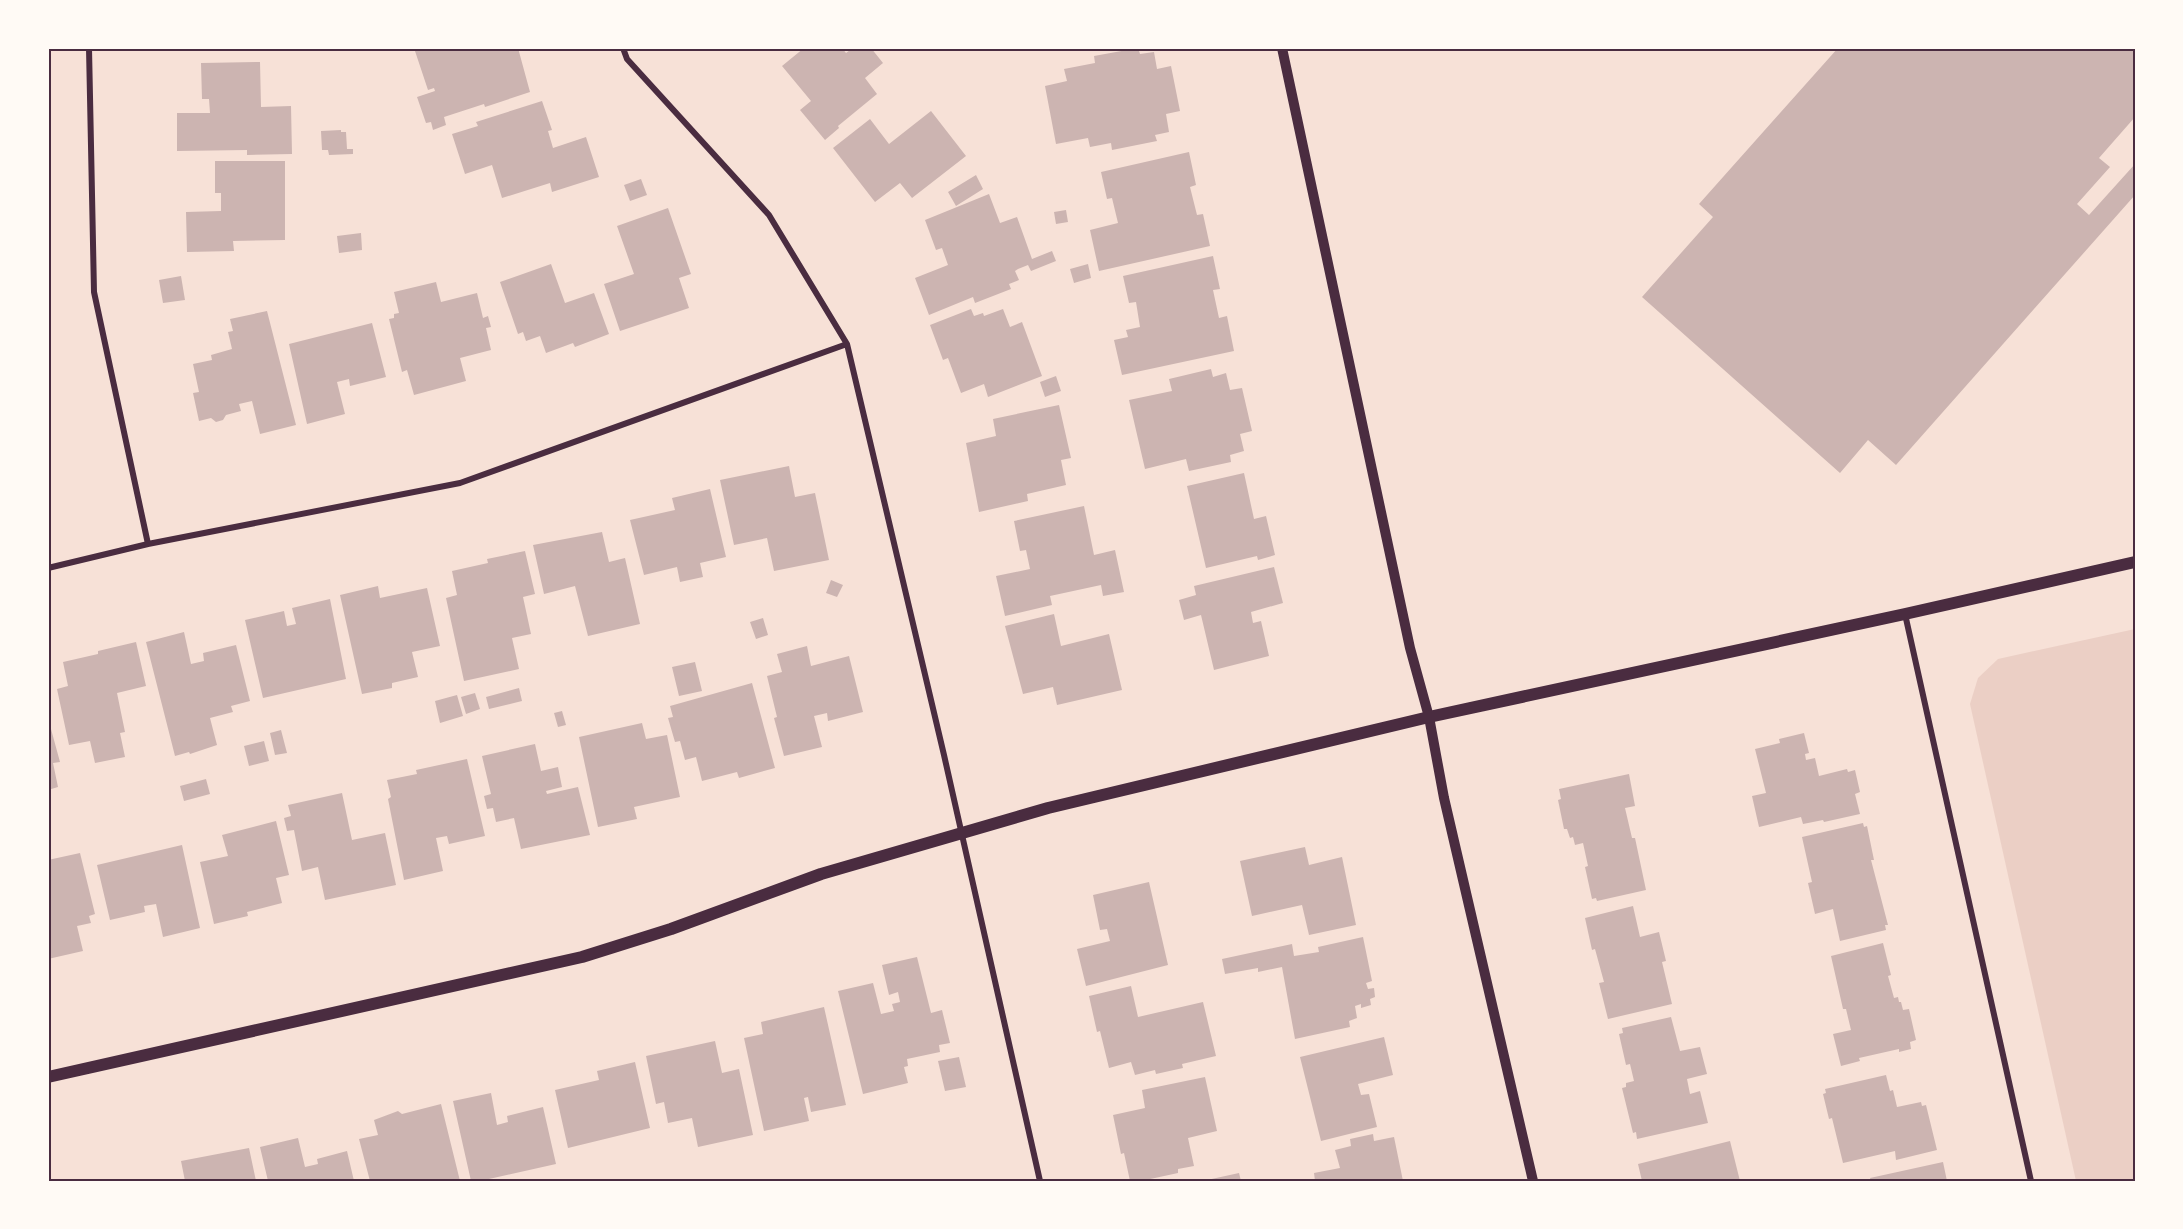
<svg xmlns="http://www.w3.org/2000/svg" width="2183" height="1229" font-family="Commissioner,sans-serif">
<rect width="100%" height="100%" fill="#f7e1d7"/>
<path fill="#ebcfc5" d="M2135 629V1181H2076L1970 704 1978 678 1998 659Z"/>
<path fill="#ccb4b1" d="M414 48H518L530 92 485 107 484 104 444 117 446 125 433 130 431 122 426 123 417 97 435 91 434 88 428 90Z
M804 48H842L846 53 853 48H871L883 63 865 78 877 94 838 126 839 128 825 140 800 110 811 101 782 66Z
M1138 48 1140 54 1154 52 1157 69 1171 66 1180 111 1166 114 1169 132 1155 135 1157 141 1112 150 1111 143 1090 147 1088 138 1056 144 1045 86 1067 81 1064 69 1095 63 1094 56Z
M1838 48H2135V117L2099 158 2110 167 2077 204 2089 215 2135 164V195L1896 465 1868 440 1840 473 1642 297 1713 217 1699 204Z
M260 62 261 107 291 106 292 154 247 155V150L177 151V113H210L209 99H202L201 63Z
M542 101 552 130 548 131 553 148 586 137 599 177 552 192 550 183 502 198 492 165 465 174 452 134 478 126 476 122Z
M931 111 966 156 912 198 900 183 875 202 833 148 870 119 889 144Z
M341 130V132H346L347 149H353V154L329 155 328 150H322L321 131Z
M1189 152 1196 185 1190 187 1197 215 1203 214 1210 246 1099 271 1090 230 1118 223 1112 198 1107 199 1101 172Z
M215 161H285V240L233 241 234 251 187 252 186 212 221 211V193H215Z
M976 175 983 189 956 206 948 192Z
M641 179 647 195 630 201 624 185Z
M989 194 1000 223 1017 217 1032 259 1052 251 1056 261 1031 271 1028 265 1018 269 1015 271 1019 280 1009 284 1011 289 975 303 973 297 929 315 915 278 948 265 942 248 936 250 925 220Z
M668 208 691 274 679 278 689 308 620 331 604 284 634 274 617 226Z
M1066 210 1068 222 1056 224 1054 212Z
M361 233 362 250 339 253 337 236Z
M1213 256 1220 289 1213 290 1219 318 1227 316 1234 351 1122 375 1114 340 1128 337 1126 330 1140 327 1136 302 1129 303 1123 276Z
M551 264 565 303 594 293 609 334 575 347 573 343 546 353 540 336 526 341 523 332 518 334 500 282Z
M1088 264 1091 278 1074 283 1070 269Z
M181 276 185 300 163 303 159 280Z
M436 282 441 302 477 293 483 318 488 316 491 327 486 328 491 350 460 358 466 381 414 395 407 370 402 372 389 319 394 318V314L399 313 394 292Z
M971 309 974 316 983 313 984 316 1003 309 1010 327 1022 322 1042 376 988 397 984 384 961 393 948 358 943 360 930 325Z
M267 311 296 425 260 434 252 401 239 404 241 411 226 415 223 420 216 422 211 418 199 421 193 393 199 392 193 364 212 360 211 355 232 349 228 332 233 331 230 319Z
M372 323 386 377 350 386 349 379 337 382 345 414 307 424 289 344Z
M1211 369 1213 377 1226 373 1230 390 1242 388 1252 431 1240 434 1244 451 1230 455 1231 462 1189 471 1186 459 1145 469 1129 400 1172 391 1169 379Z
M1056 376 1061 391 1045 397 1040 382Z
M1059 405 1071 458 1061 460 1066 485 1027 494 1028 501 979 512 966 443 996 436 993 419Z
M789 466 795 497 815 493 829 560 774 571 767 538 734 545 720 480Z
M1244 473 1254 519 1266 516 1275 555 1258 560 1257 556 1206 568 1187 486Z
M710 489 726 557 700 563 703 577 680 582 677 567 644 575 630 520 675 510 672 498Z
M1084 506 1094 555 1115 550 1124 592 1103 596 1101 585 1050 596 1052 605 1005 616 996 576 1030 569 1026 550 1020 551 1014 521Z
M602 532 609 562 625 558 640 624 588 636 575 586 544 594 533 545Z
M525 551 535 594 523 597 531 634 512 638 519 669 464 681 446 598 457 595 452 571 488 563 487 559Z
M1274 567 1283 603 1251 612 1253 623 1261 621 1269 656 1214 670 1201 615 1184 620 1179 600 1196 595 1194 586Z
M831 580 843 585 837 597 826 593Z
M378 586 380 598 427 588 440 646 412 652 418 677 392 683V688L362 694 340 595Z
M330 599 346 679 263 698 245 620 284 611 287 626 296 624 292 608Z
M1054 614 1061 646 1109 634 1122 690 1057 705 1053 687 1023 694 1005 626Z
M763 618 768 635 756 639 750 622Z
M184 632 191 664 204 661 203 653 236 645 250 701 231 706 233 712 210 718 217 745 190 754 189 752 175 756 146 642Z
M136 642 146 686 117 693 125 732 120 733 125 757 95 763 90 741 69 745 57 689 68 686 63 662 98 654V651Z
M807 646 811 666 849 656 863 712 828 721 827 713 814 716 822 747 784 756 774 718 777 717 767 676 782 672 777 654Z
M695 662 702 691 679 696 672 667Z
M752 683 775 768 739 778 737 772 702 781 696 757 685 760 680 741 675 742 668 718 673 717 670 706Z
M519 688 522 701 489 709 486 697Z
M475 693 480 709 466 714 461 697Z
M457 695 463 716 440 723 435 701Z
M562 711 566 725 558 727 554 713Z
M48 718 60 762 53 763 58 787 48 790Z
M642 723 646 739 667 735 680 797 634 807 637 819 598 827 579 737Z
M281 730 287 753 275 755 270 733Z
M1804 733 1809 753 1805 754 1806 760 1815 758 1819 776 1847 769 1848 772 1855 770 1860 792 1855 794 1860 814 1824 822 1823 820 1803 824 1801 817 1759 827 1752 796 1766 793 1755 749 1780 743 1779 739Z
M264 741 269 761 249 766 244 746Z
M535 744 541 771 558 767 562 787 546 791 547 794 578 787 590 835 521 849 514 818 496 822 493 808 487 809 484 796 491 794 482 756Z
M467 759 485 836 449 844 447 836 436 838 443 871 404 880 388 799 391 797 387 780 417 774 416 770Z
M1629 774 1635 806 1625 808 1632 838H1635L1646 890 1597 901 1596 898 1592 899 1585 867 1588 866 1583 843 1575 845 1573 837 1570 838 1567 829H1564L1558 800 1561 799 1559 789Z
M206 779 210 794 184 801 180 786Z
M342 793 352 840 385 833 396 885 325 900 318 867 302 871 294 830 287 831 284 818 291 816 288 805Z
M276 821 289 875 276 878 282 903 247 912 248 916 214 924 200 862 228 856 222 835Z
M1863 823 1864 827 1867 826 1874 860H1871L1888 925H1885L1886 930 1840 941 1833 909 1815 914 1808 883 1812 882 1802 837Z
M182 845 200 928 163 937 156 904 144 906 145 912 110 920 97 865Z
M1305 847 1309 865 1342 857 1356 925 1309 935 1302 905 1252 916 1240 861Z
M80 853 95 914 89 916 91 923 77 926 83 951 48 959V860Z
M1149 882 1168 965 1086 986 1077 949 1110 941 1107 929 1100 930 1093 895Z
M1633 906 1640 937 1659 932 1666 961 1662 962 1672 1004 1608 1019 1599 983 1604 982 1595 949 1592 950 1585 918Z
M1363 937 1372 981 1366 983 1368 989 1374 988 1375 997 1370 999 1371 1005 1361 1008V1004L1355 1006 1357 1018 1349 1021 1350 1027 1295 1039 1282 967 1258 972V968L1225 974 1222 959 1292 944 1294 956 1319 952 1318 947Z
M1883 943 1891 975 1888 976 1894 998 1898 997 1899 1002H1901L1903 1010 1909 1009 1916 1040 1910 1042 1911 1049 1899 1052V1049L1859 1058 1860 1061 1841 1066 1833 1034 1851 1030 1846 1009H1843L1831 956Z
M917 957 931 1013 942 1010 950 1043 939 1045 940 1052 907 1059 908 1066 904 1067 908 1083 863 1094 838 991 873 983 881 1014 894 1011 892 1004 900 1002 898 992 889 995 882 965Z
M1131 986 1138 1017 1203 1002 1216 1056 1182 1064 1183 1068 1156 1074 1155 1070 1135 1075 1131 1062 1109 1068 1100 1031 1097 1032 1089 996Z
M824 1007 846 1105 811 1112 808 1097 804 1098 809 1121 764 1131 744 1038 763 1034 761 1022Z
M1671 1017 1680 1051 1700 1047 1707 1074 1687 1079 1690 1094 1700 1091 1708 1123 1637 1139 1636 1132 1633 1133 1622 1088 1626 1087V1083L1634 1081 1630 1064 1626 1065 1619 1034 1623 1033 1622 1028Z
M1384 1037 1393 1075 1358 1084 1361 1095 1369 1094 1377 1127 1321 1141 1300 1057Z
M715 1041 722 1073 739 1069 753 1135 698 1147 692 1118 668 1123 664 1102 656 1104 646 1056Z
M959 1057 966 1087 945 1091 938 1061Z
M635 1062 650 1128 568 1148 555 1090 599 1080 597 1071Z
M1886 1075 1890 1091 1893 1090 1897 1107 1921 1102 1922 1106 1926 1105 1937 1150 1896 1160 1895 1151 1843 1163 1832 1118 1829 1119 1823 1094 1826 1093 1825 1089Z
M1205 1077 1217 1131 1188 1138 1194 1166 1178 1169V1173L1141 1181H1130L1124 1153 1121 1154 1113 1115 1145 1108 1142 1090Z
M491 1093 497 1125 508 1122 507 1116 543 1107 556 1164 480 1181H471L453 1101Z
M441 1104 460 1181H370L359 1139 378 1135 374 1120 398 1111 402 1114Z
M1373 1134 1374 1141 1394 1137 1403 1181H1315L1314 1173 1340 1168 1335 1150 1351 1146 1350 1139Z
M298 1138 305 1167 318 1164 317 1159 347 1151 354 1181H268L260 1147Z
M1730 1141 1740 1181H1642L1638 1164Z
M249 1148 256 1181H185L181 1161Z
M1943 1162 1947 1181H1871L1870 1178Z
M1239 1173 1241 1181H1207V1180Z"/>
<g fill="none" stroke-linecap="round" stroke-linejoin="round">
<path stroke="#4a2c40" stroke-width="6" d="M89 48 94 292 148 544
M623 48 627 59 769 215 847 344 944 755 1040 1181
M48 568 148 544 460 483 847 344
M1905 614 2031 1181"/>
<path stroke="#4a2c40" stroke-width="10" d="M1282 48 1410 648 1429 717 1444 798 1533 1181"/>
<path stroke="#4a2c40" stroke-width="12" d="M48 1077 582 957 671 929 821 874 1048 808 1429 717 1905 614 2135 562"/>
</g>
<rect width="2183" height="1229" fill="none" stroke="#fffaf5" stroke-width="99"/>
<rect x="50" y="50" width="2084" height="1130" fill="none" stroke="#4a2c40" stroke-width="2"/>
</svg>
